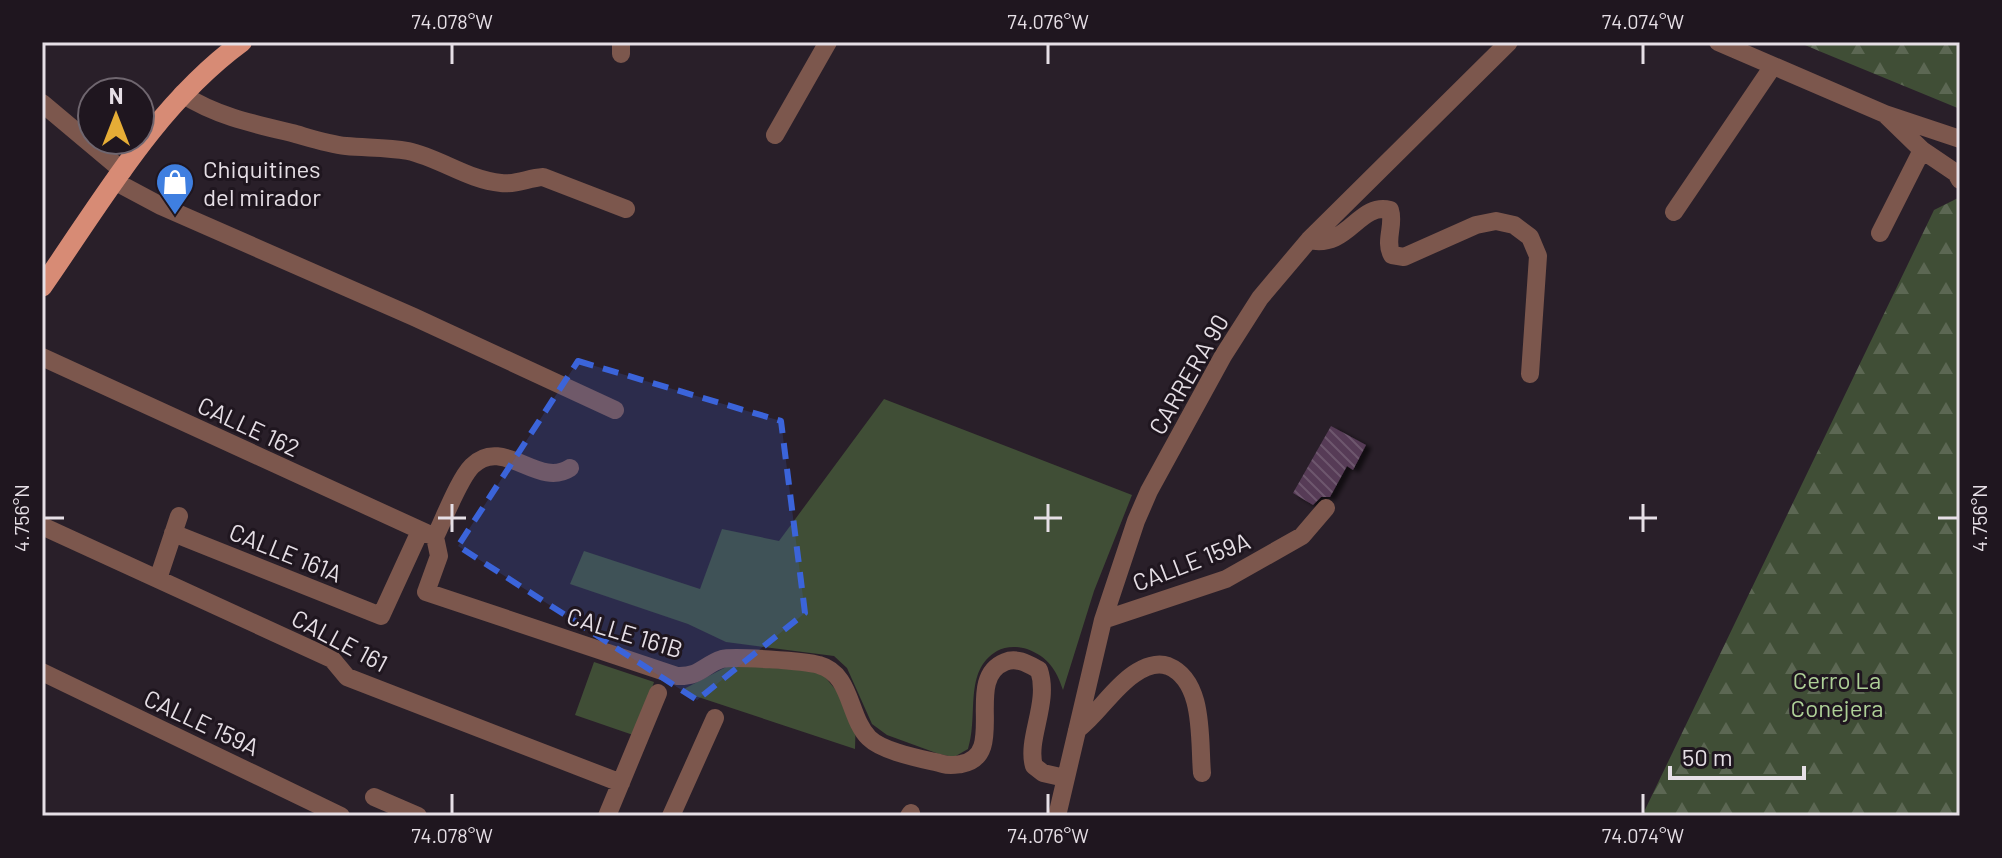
<svg xmlns="http://www.w3.org/2000/svg" width="2002" height="858" font-family="Barlow,sans-serif">
<defs>
<pattern id="forest-firs" width="22" height="20" patternUnits="userSpaceOnUse" patternTransform="scale(2)"><rect width="22" height="20" fill="#404e36"/><path d="M5 1l3.5 6h-7zM16 11l3.5 6h-7z" fill="#5c6753"/></pattern>
<pattern id="building-back-hatch" width="6" height="6" patternUnits="userSpaceOnUse" patternTransform="scale(2)"><rect width="6" height="6" fill="#563b56"/><path d="M-1 5l2 2M0 0l6 6M5-1l2 2" fill="none" stroke="#6e576e"/></pattern>
<filter id="shadow"><feDropShadow dx="5.5" dy="3" stdDeviation="2" flood-color="#0009"/></filter>
</defs>
<rect width="100%" height="100%" fill="#291f29"/>
<path fill="#404e36" d="M884 399 1132 495 1094 591 1063 690C1056 669 1048 657 1027 649 1018 646 1005 646 997 651 963 671 979 715 968 749L954 757 939 754 887 735 872 724 847 668 834 656 726 642 688 624 570 584 584 551 700 589 722 529 779 541Z
M594 662 654 682 636 736 575 715Z
M730 665 820 671 856 714 855 749 680 691Z"/>
<path fill="url(#forest-firs)" d="M1798 42H1960V109L1819 51Z
M1960 197V816H1642L1934 210Z"/>
<path fill="url(#building-back-hatch)" filter="url(#shadow)" d="M1331 426 1366 445 1353 470 1347 466 1330 497H1321L1313 505 1293 493Z"/>
<g fill="none" stroke-linecap="round" stroke-linejoin="round">
<path stroke="#7c574d" stroke-width="18" d="M1718 42 1885 114 1960 139
M621 54V42
M182 94C216 116 254 124 292 133 310 138 328 144 346 146 367 148 387 147 408 151 440 158 468 180 501 183 516 185 528 178 543 177L626 209
M42 103 123 171
M1887 116 1922 150 1956 173 1960 180
M775 135 828 42
M116 182 161 206 414 317 615 410
M1674 212 1773 66
M1880 233 1922 150
M1309 240C1349 249 1358 202 1390 210 1395 225 1384 241 1392 255L1404 257 1476 225 1496 221 1514 225 1530 237 1538 256 1530 374
M42 357 435 537
M42 526 332 659 347 677 621 783
M173 533 381 616 420 531
M435 537 439 556 426 592 677 676C701 677 703 665 722 659 733 656 806 661 819 665 852 674 848 717 869 738 883 752 923 759 943 764 950 766 954 765 961 764 1009 756 962 679 1005 662 1017 657 1028 664 1039 670 1050 703 1026 739 1034 766L1043 773 1065 778
M435 537C444 519 459 479 472 466 503 435 538 489 570 468
M158 579 179 516
M1103 620 1226 579 1302 536 1326 508
M42 672 341 816
M1077 730C1098 714 1112 689 1134 674 1144 667 1157 662 1168 666 1205 681 1199 740 1202 773
M374 797 418 816
M607 816 658 693
M671 816 715 718
M909 816 911 813
M1057 816 1103 620 1136 521 1149 491 1223 356 1260 298 1309 240 1509 42"/>
<path stroke="#d78b75" stroke-width="20" d="M42 287C102 201 156 105 242 42"/>
</g>
<path fill="#3b64da" fill-opacity="0.2" stroke="#3b64da" stroke-width="6" stroke-dasharray="16 10" stroke-linejoin="round" d="M578 361 781 421 805 613 697 700 458 546Z"/>
<path fill="none" stroke="#e6dfe6" stroke-width="3" d="M452 44V64M1048 44V64M1643 44V64M452 504V532M1048 504V532M1643 504V532M44 518H64M438 518H466M1034 518H1062M1629 518H1657M1938 518H1958M452 794V814M1048 794V814M1643 794V814"/>
<defs>
<symbol id="shop-pin" viewBox="-11 -11 22 30"><path d="M0 17L-7.5 6A9.5 9.5 0 1 1 7.5 6Z" fill="#3f7fe0" stroke="#1f161f"/><path d="M-5-2.5h2.3a2.7 3.5 0 0 1 5.4 0H5L5.5 6h-11ZM-1.5-2.5h3a1.5 2.3 0 0 0-3 0Z" fill="#fff"/></symbol>
</defs>
<g fill-rule="evenodd">
<use href="#shop-pin" x="153" y="160" width="44" height="60"/>
</g>
<g text-anchor="middle" dominant-baseline="central" stroke-width="6" stroke-linejoin="round" paint-order="stroke">
<g font-size="24" fill="#e6dfe6" stroke="#1f161f" text-anchor="start">
<text x="203" y="168">Chiquitines<tspan x="203" dy="28">del mirador</tspan></text>
</g>
<g font-size="24" fill="#e6dfe6" stroke="#1f161f">
<text transform="translate(1188 374) rotate(-60)">CARRERA 90</text>
<text transform="translate(249 426) rotate(25)">CALLE 162</text>
<text transform="translate(286 552) rotate(22)">CALLE 161A</text>
<text transform="translate(1191 561) rotate(-21)">CALLE 159A</text>
<text transform="translate(625 632) rotate(17)">CALLE 161B</text>
<text transform="translate(340 640) rotate(28)">CALLE 161</text>
<text transform="translate(202 722) rotate(25)">CALLE 159A</text>
</g>
<g font-size="24" fill="#aed097" stroke="#1f161f">
<text x="1837" y="679">Cerro La<tspan x="1837" dy="28">Conejera</tspan></text>
</g>
</g>
<rect width="2002" height="858" fill="none" stroke="#1f161f" stroke-width="88"/>
<g transform="translate(116 116)"><circle r="38" fill="#1f161f" stroke="#6f666f" stroke-width="2"/>
<path d="M0-6L14 30L0 20L-14 30Z" fill="#e6ad36"/>
<text y="-12" font-size="22" font-weight="bold" text-anchor="middle" fill="#e6dfe6">N</text>
</g>
<path d="M1670 766v12h134v-12" fill="none" stroke="#e6dfe6" stroke-width="4"/>
<text x="1682" y="766" font-size="24" fill="#e6dfe6" stroke="#1f161f" stroke-width="6" paint-order="stroke">50 m</text>
<rect x="44" y="44" width="1914" height="770" fill="none" stroke="#e6dfe6" stroke-width="3"/>
<g font-size="20" text-anchor="middle" fill="#e6dfe6">
<text x="452" y="29">74.078°W</text>
<text x="1048" y="29">74.076°W</text>
<text x="1643" y="29">74.074°W</text>
<text transform="translate(22 518) rotate(-90)" y="7">4.756°N</text>
<text transform="translate(1980 518) rotate(-90)" y="7">4.756°N</text>
<text x="452" y="843">74.078°W</text>
<text x="1048" y="843">74.076°W</text>
<text x="1643" y="843">74.074°W</text>
</g>
</svg>
